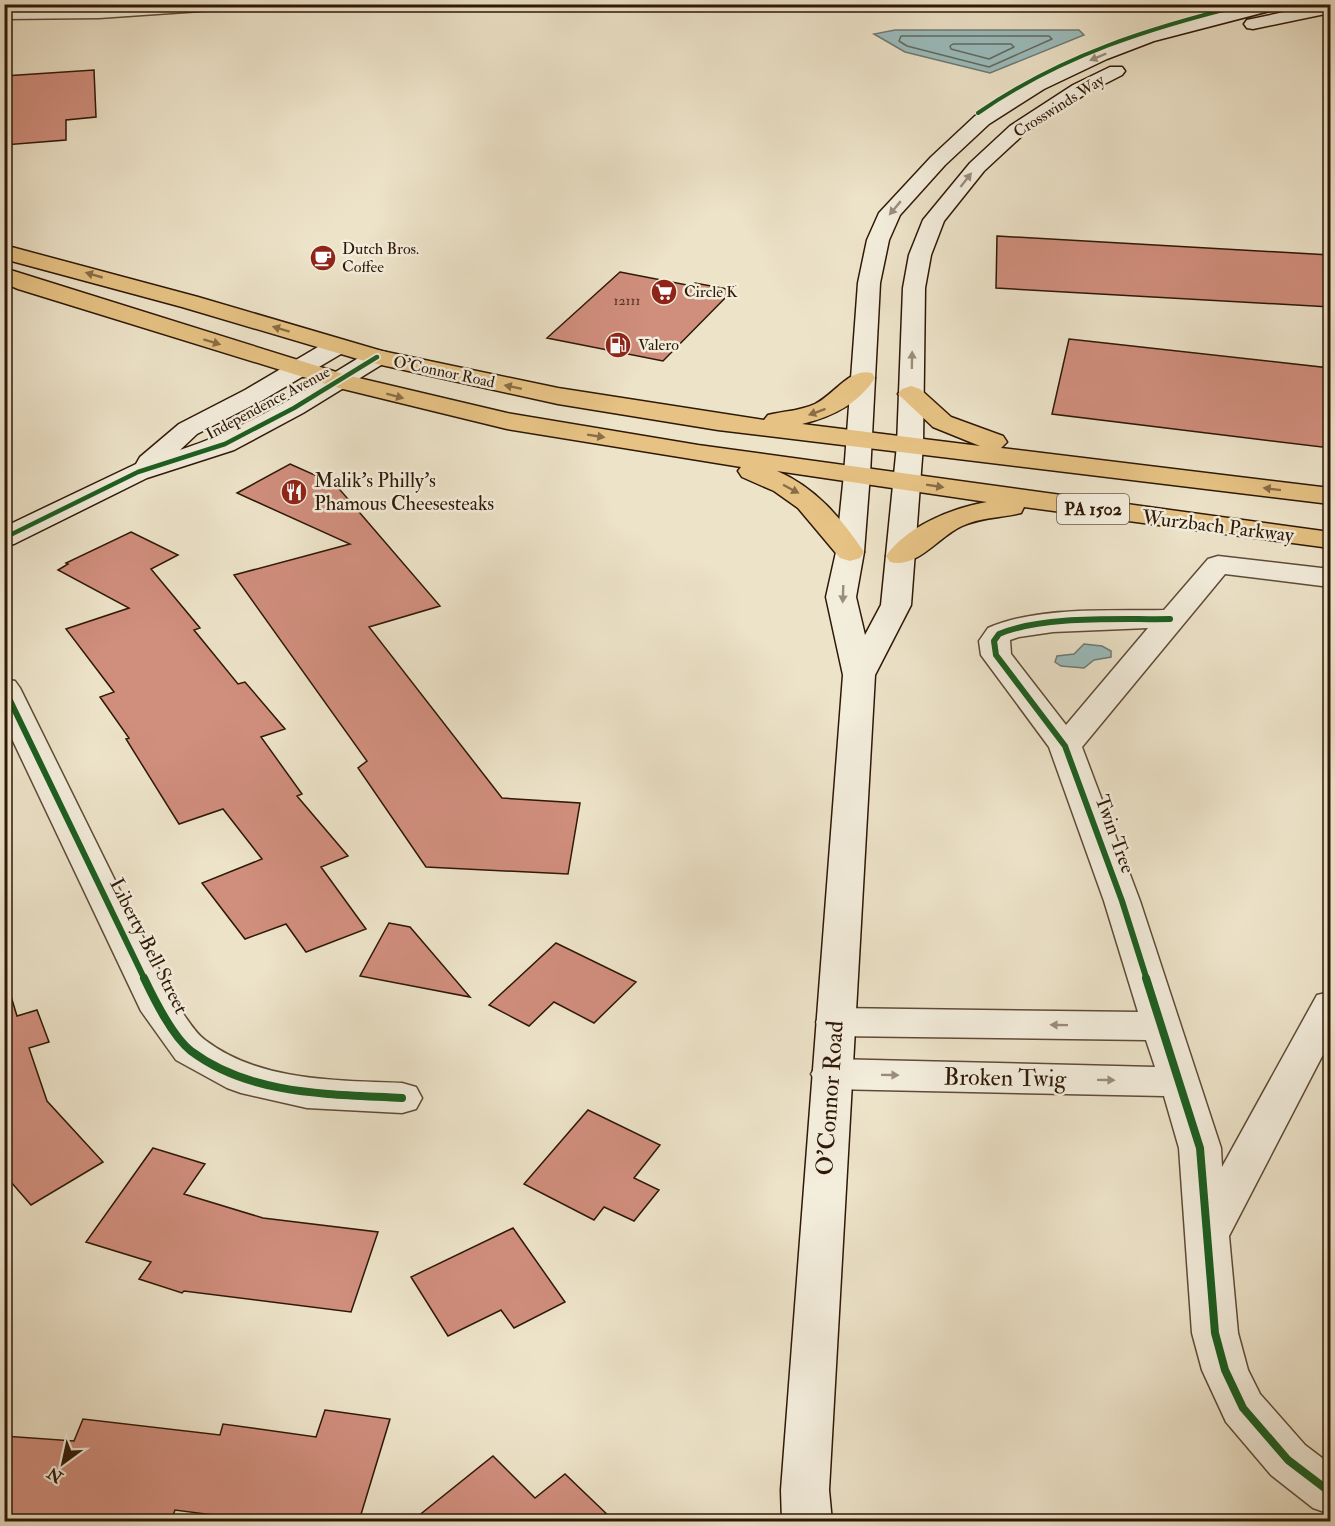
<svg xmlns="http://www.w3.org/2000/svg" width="1335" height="1526" font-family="'IM FELL Double Pica',serif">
<rect width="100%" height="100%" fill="#ede3c9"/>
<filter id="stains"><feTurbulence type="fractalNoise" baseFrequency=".00333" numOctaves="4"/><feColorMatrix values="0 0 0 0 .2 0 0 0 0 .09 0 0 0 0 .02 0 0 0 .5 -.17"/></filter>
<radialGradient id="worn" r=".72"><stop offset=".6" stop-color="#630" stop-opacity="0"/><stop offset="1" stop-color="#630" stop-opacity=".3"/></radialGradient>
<path fill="#9bbdbe" stroke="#6f7b74" stroke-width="1.5" d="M895 30H1079L1084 35 990 73 905 52 874 34Z
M1084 644 1102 646 1111 651V657L1094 660 1084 668 1061 666 1055 662 1057 656 1074 654Z"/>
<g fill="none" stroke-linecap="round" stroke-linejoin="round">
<path stroke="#646a62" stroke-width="1.5" d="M901 36H1049L1052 39 989 67 907 46 899 41Z
M953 44H1011L1014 47 989 59 951 49 950 46Z"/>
</g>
<path fill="#d08e7d" stroke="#2e1806" stroke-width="1.5" d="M94 70 96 117 66 120V140L4 145V76Z
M997 236 1330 255V307L996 288Z
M620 272 692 286 695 283 733 290 663 361 547 338Z
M1069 339 1330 368V448L1052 414Z
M290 464 335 484 440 606 369 627 502 798 580 803 568 874 426 867 358 768 367 761 234 575 350 544 237 493Z
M131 532 178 555 151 569 200 628 194 630 238 684 245 682 285 729 261 737 302 794 297 796 348 856 321 867 366 929 306 952 286 924 245 939 202 883 262 859 223 809 179 824 126 739 129 738 100 697 114 692 66 629 129 608 58 570 68 564 66 563Z
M389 923 410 927 470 997 360 976Z
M556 943 636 982 594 1023 554 1002 529 1026 489 1005Z
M10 993 17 1016 37 1010 49 1042 29 1048 47 1101 103 1162 31 1205 4 1174V994Z
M588 1110 660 1145 634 1178 659 1190 634 1221 604 1207 594 1220 524 1184Z
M153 1148 205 1164 184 1194 263 1218 378 1232 351 1312 184 1291 182 1293 139 1279 151 1262 86 1242Z
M513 1228 565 1302 514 1328 501 1310 448 1336 411 1277Z
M325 1410 390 1419 359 1521H259L175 1510 171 1521 112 1517 111 1521H4V1436L74 1441 83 1419 220 1435 223 1424 316 1437Z
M493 1456 535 1498 565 1474 614 1521H412Z"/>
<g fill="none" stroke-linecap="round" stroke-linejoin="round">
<defs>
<path id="street" d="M149 4H238L230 9 99 18 4 19V9L99 8Z
M1218 556 1330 569V587L1225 574 1082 747 1140 901 1221 1148 1222 1167 1317 995 1330 992V1041L1229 1236 1238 1333 1248 1370 1260 1394 1305 1445 1330 1464V1514L1313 1508 1271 1475 1226 1422 1202 1370 1192 1333 1179 1148 1164 1096 831 1089 817 1084 811 1074 817 1064 831 1059 1155 1067 1146 1040 835 1036 821 1032 816 1022 821 1012 835 1008 1138 1012 1104 901 1049 747 981 655 979 641 988 628C1039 606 1109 611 1164 610L1208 559ZM1148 628 1066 725 1011 654 1010 640 1019 637 1053 632Z
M4 679 15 681 20 688 176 1004C185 1015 194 1032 205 1040 260 1082 336 1080 402 1083L416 1087 422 1098 416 1109 402 1113 307 1108 241 1093 227 1088 176 1060 141 1011 4 722Z"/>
<path id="secondary" d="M1252 4H1283L1281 8 1154 41 1107 59 1044 89 989 124 945 165 900 215 889 240 880 283 870 474 864 552 856 597 865 635 881 605 897 445 903 288 909 255 923 220 970 163 1010 126 1073 85 1110 67H1122L1125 71 1122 75 1087 93 1024 134 984 171 944 221 931 255 925 288 923 445 911 605 875 675 829 1490 832 1522H782L781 1490 843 675 826 597 836 552 844 474 858 283 867 240 879 213 931 157 975 116 1030 81 1095 51 1142 33Z
M1322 4H1330V13L1253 29 1247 28 1244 24 1247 20Z
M337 339 346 341 349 346 346 351 263 400 197 434 180 450C248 428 308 389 368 352L377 350 386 352 389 357 386 362 303 413 234 450 147 478 14 544 4 546V527L136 464 140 457 179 424 245 390 328 341Z"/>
<path id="highway" d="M4 245 198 297 382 351 558 388 764 420 768 415C784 411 800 411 815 404 835 394 850 367 872 373L875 378C858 404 832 417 802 424L980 446 933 427 898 394 902 389 911 386 920 389 951 417 1003 436 1007 442 1001 448 1330 488V504L718 430 558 404 368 362 182 307 4 259Z
M4 268 346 375 507 413 698 445 1330 532V548L1024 507 1021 513C1001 518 981 517 962 526 938 537 917 569 890 562L886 556C907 526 952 508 987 502L777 471C816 488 841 518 864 552L860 558 850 561 840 558 798 508 774 491 742 477 738 471 741 467 507 429 339 388 18 289 4 283Z"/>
</defs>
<use href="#street" stroke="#5e4b37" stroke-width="3"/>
<use href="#secondary" stroke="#2e1806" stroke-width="3"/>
<use href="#highway" stroke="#2e1806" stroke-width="3"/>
<use href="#street" fill="#f3eddc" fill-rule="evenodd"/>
<use href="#secondary" fill="#f3eddc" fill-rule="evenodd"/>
<use href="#highway" fill="#e6c284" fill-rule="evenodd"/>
<defs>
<path id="cycleway-far3" d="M978 113C1062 55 1149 28 1247 4"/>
<path id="cycleway-far2" d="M4 538 138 472 225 444 294 408 377 357"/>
<path id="cycleway-far1" d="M4 688 145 980
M1147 980 1122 901 1065 746 996 655 994 641 999 634C1044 615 1121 620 1170 619"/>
<path id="cycleway" d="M144 978C154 999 172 1036 191 1051 251 1096 331 1094 402 1098
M1146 978 1200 1148 1215 1333 1225 1370 1243 1408 1288 1460 1330 1492"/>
</defs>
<use href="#cycleway-far3" stroke="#f3eddc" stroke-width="6"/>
<use href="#cycleway-far2" stroke="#f3eddc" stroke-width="8"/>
<use href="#cycleway-far1" stroke="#f3eddc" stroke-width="10"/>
<use href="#cycleway" stroke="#f3eddc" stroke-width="11"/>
<use href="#cycleway-far3" stroke="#1b5e20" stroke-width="4"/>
<use href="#cycleway-far2" stroke="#1b5e20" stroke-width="4.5"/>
<use href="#cycleway-far1" stroke="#1b5e20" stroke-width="6"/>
<use href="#cycleway" stroke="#1b5e20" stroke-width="8"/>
</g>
<defs><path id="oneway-solid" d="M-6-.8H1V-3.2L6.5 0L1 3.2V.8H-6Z" transform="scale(1.5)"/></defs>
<g fill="#9a8d7c">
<use href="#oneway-solid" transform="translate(1098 57) rotate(157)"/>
<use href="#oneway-solid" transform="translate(966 180) rotate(-52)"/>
<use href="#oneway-solid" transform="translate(895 208) rotate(130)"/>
<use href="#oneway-solid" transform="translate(912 360) rotate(-89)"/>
<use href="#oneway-solid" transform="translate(843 594) rotate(92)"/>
<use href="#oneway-solid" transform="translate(1059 1025) rotate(-179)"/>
<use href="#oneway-solid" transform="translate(890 1075) rotate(1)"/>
<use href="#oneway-solid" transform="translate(1106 1080) rotate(1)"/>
</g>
<g fill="#8a6d45">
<use href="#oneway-solid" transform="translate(94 275) rotate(-164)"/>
<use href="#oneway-solid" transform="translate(281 329) rotate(-163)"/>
<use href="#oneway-solid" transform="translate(212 342) rotate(17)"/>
<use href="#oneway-solid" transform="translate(513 387) rotate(-168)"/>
<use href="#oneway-solid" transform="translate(395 396) rotate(15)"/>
<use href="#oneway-solid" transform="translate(817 412) rotate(160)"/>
<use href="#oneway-solid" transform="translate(596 436) rotate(9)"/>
<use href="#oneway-solid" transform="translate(935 486) rotate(9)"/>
<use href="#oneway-solid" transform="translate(791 489) rotate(28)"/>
<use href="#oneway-solid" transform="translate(1272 489) rotate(-173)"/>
</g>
<defs>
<symbol id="cafe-disc" viewBox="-11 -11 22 22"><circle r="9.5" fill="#8f2418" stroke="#f3eddc"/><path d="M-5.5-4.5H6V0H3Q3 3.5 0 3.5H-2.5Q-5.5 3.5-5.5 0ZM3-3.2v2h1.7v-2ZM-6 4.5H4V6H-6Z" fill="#fff"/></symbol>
<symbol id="supermarket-disc" viewBox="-11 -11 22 22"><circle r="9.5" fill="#8f2418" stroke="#f3eddc"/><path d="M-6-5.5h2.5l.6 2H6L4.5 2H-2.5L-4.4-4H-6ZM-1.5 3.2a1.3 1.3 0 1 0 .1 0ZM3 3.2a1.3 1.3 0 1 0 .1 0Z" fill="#fff"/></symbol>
<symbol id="fuel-disc" viewBox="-11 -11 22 22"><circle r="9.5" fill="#8f2418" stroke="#f3eddc"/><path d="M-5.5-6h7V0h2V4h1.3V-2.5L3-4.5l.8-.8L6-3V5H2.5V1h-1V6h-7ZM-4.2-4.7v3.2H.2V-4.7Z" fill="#fff"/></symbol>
<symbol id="restaurant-disc" viewBox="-11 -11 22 22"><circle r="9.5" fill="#8f2418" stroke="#f3eddc"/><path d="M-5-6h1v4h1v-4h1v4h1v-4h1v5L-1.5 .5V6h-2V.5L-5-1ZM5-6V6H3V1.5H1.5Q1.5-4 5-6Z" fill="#fff"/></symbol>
</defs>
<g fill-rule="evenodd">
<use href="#cafe-disc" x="308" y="243" width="30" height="30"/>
<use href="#supermarket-disc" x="649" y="277" width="30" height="30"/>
<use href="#fuel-disc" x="603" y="330" width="30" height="30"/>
<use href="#restaurant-disc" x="279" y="477" width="30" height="30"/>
</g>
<g text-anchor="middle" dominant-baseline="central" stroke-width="5" stroke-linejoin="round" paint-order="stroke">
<g font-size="14" fill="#563624">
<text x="627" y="300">12111</text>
</g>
<g font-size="16" fill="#2e1806" stroke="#f3eddc">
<text transform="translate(1059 106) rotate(-32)">Crosswinds Way</text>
<text transform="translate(444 372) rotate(12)">O'Connor Road</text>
<text transform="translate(268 403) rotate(-28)">Independence Avenue</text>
</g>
<g font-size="16" fill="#2e1806" stroke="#f3eddc" text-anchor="start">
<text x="342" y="249">Dutch Bros.<tspan x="342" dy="18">Coffee</tspan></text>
<text x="684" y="292">Circle K</text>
<text x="638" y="345">Valero</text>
</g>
<rect fill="#f3eddc" stroke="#695846" stroke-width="1.5" x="1057" y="494" width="72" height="30" rx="4.5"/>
<g font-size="18" font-weight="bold" fill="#2e1806">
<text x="1093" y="509">PA 1502</text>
</g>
<g font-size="20" fill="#2e1806" stroke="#f3eddc" text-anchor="start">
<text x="314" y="480">Malik's Philly's<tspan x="314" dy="23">Phamous Cheesesteaks</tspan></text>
</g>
<g font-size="20" fill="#2e1806" stroke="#f3eddc">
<text transform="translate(1218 526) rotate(7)">Wurzbach Parkway</text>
<text transform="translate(1115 834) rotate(70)">Twin Tree</text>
<text transform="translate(149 946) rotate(63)">Liberty Bell Street</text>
</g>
<g font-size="24" fill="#2e1806" stroke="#f3eddc">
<text transform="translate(1005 1078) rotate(1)">Broken Twig</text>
<text transform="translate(830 1098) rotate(-86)">O'Connor Road</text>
</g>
</g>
<rect width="1335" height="1526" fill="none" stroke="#ede3c9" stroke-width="24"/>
<rect x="6" y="6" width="1323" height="1514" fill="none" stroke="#2e1806" stroke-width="3"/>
<rect x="12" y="12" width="1311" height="1502" fill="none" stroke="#2e1806" stroke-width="1.5"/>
<g transform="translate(63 1463) rotate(213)" stroke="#f3eddc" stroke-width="4.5" paint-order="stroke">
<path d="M0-4.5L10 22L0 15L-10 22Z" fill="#2e1806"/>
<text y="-9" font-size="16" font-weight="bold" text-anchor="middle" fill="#2e1806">N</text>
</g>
<rect width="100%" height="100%" filter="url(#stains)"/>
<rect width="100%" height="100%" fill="url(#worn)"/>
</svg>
